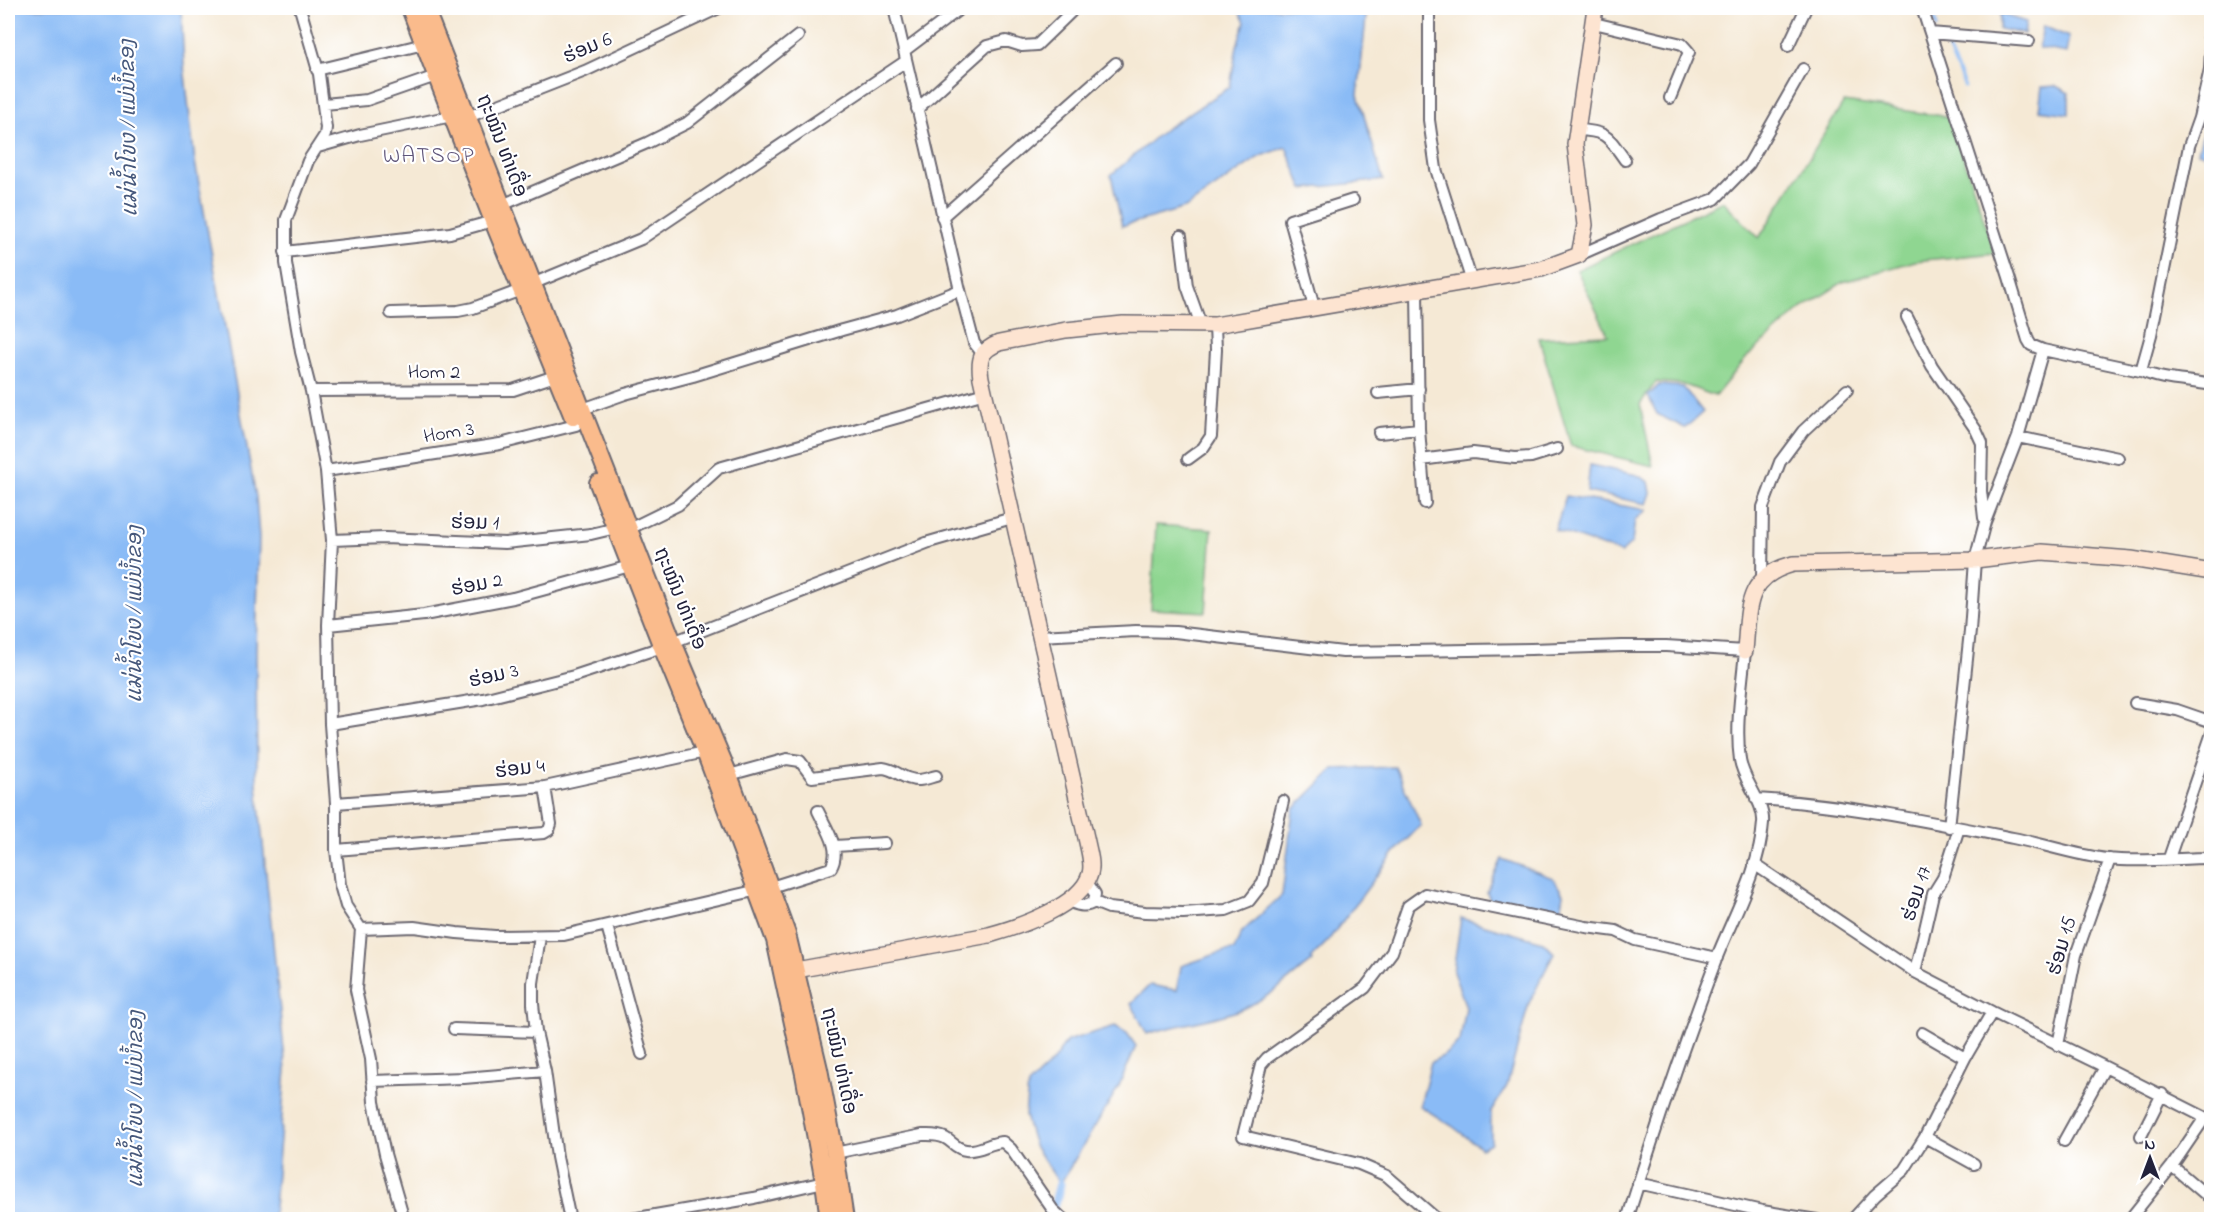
<svg xmlns="http://www.w3.org/2000/svg" width="2219" height="1227" font-family="'Indie Flower','Noto Sans Lao','Playpen Sans Thai',sans-serif">
<rect width="100%" height="100%" fill="#fff"/>
<filter id="ink" filterUnits="userSpaceOnUse"><feTurbulence type="fractalNoise" baseFrequency=".0167" numOctaves="2"/><feDisplacementMap in="SourceGraphic" scale="12" xChannelSelector="R" yChannelSelector="G"/><feConvolveMatrix kernelMatrix="1 2 1 2 8 2 1 2 1" color-interpolation-filters="sRGB"/></filter>
<filter id="wash" filterUnits="userSpaceOnUse"><feTurbulence type="fractalNoise" baseFrequency=".008" numOctaves="4" result="noise"/><feDisplacementMap in="SourceGraphic" scale="24" xChannelSelector="R" yChannelSelector="G"/><feGaussianBlur stdDeviation="1.35" result="paint"/><feColorMatrix in="noise" values="0 0 0 0 0 0 0 0 0 0 0 0 0 0 0 0 0 1.4 0 .05"/><feComposite in="paint" operator="in"/></filter>
<g filter="url(#wash)">
<rect width="100%" height="100%" fill="#f5e9d5"/>
<path fill="#8fd691" stroke="#587c66" stroke-width="1.5" d="M1844 102 1950 117 1995 253 1915 261 1843 282 1801 309 1748 356 1715 396 1682 384 1656 382 1640 404 1653 466 1571 446 1539 338 1608 335 1577 270 1723 201 1759 238Z
M1156 525 1212 529 1206 612 1151 609Z"/>
<path fill="#8abbf6" stroke="#566e98" stroke-width="1.5" d="M8 8H181L184 66 195 162 256 497 259 537 256 651 257 785 286 1070 273 1219H8Z
M1237 8H1367L1358 95 1383 180 1303 189 1286 147 1259 157 1185 208 1122 226 1111 175 1165 129 1230 87 1237 46 1245 22Z
M2000 14 2026 22 2024 34 1999 29Z
M2043 26 2069 37 2066 53 2039 48Z
M2056 86 2069 93V114L2039 110 2042 87Z
M2211 100V156L2198 152Z
M1659 385 1683 387 1703 412 1685 428 1657 414 1648 396Z
M1590 465 1637 475 1649 482 1651 493 1647 504 1587 492Z
M1566 496 1647 510 1635 520 1632 543 1621 553 1555 530Z
M1395 767 1421 825 1394 853 1327 942 1311 958 1312 961C1290 979 1269 998 1242 1009 1212 1021 1178 1024 1147 1034L1131 1003 1150 985 1177 990 1181 966 1225 951 1234 950 1242 932 1282 895 1293 810 1334 769Z
M1502 859 1553 878 1563 894 1560 914 1491 903 1487 892Z
M1461 918 1543 942 1554 953 1529 1003 1507 1086 1491 1112V1143L1481 1148 1452 1126 1420 1106 1431 1062 1443 1056 1460 1041 1466 1007 1453 972Z
M1115 1026 1127 1033 1136 1046 1118 1088 1060 1184 1034 1146 1025 1116 1028 1086 1053 1061 1067 1041Z"/>
<g fill="none" stroke-linecap="round" stroke-linejoin="round">
<path stroke="#8abbf6" stroke-width="3" d="M1931 8 1937 27
M1944 40 1965 87"/>
<path stroke="#8abbf6" stroke-width="9" d="M1055 1203 1060 1184
M1049 1220 1052 1216"/>
</g>
</g>
<g filter="url(#ink)">
<g fill="none" stroke-linecap="round" stroke-linejoin="round">
<defs>
<path id="street" d="M300 8 319 74 326 128 325 135 308 161 286 220V263L301 352 311 391 326 471 332 540 328 625 330 724 336 803V850L340 885 346 906 361 929 356 990 371 1059 374 1102 385 1154 404 1220
M894 8 960 290 974 343 982 353
M1429 8V120L1436 169 1472 282
M1922 8 2009 277 2028 340 2031 345 2043 350 2018 437 1985 522 1975 560 1970 631 1949 827
M1594 23 1682 44 1689 52 1670 98
M1930 33 2029 41
M1788 46 1806 8
M904 51 961 8
M317 70 424 44
M324 104 367 100 436 76
M917 109 987 46 1006 41 1022 46 1037 45 1071 12
M1577 130C1608 131 1608 137 1625 160
M318 147 360 135 452 116 468 117 585 71 719 8
M502 205 647 143 687 123 798 36
M942 217 1116 63
M1181 236 1187 286 1201 325
M285 252 450 233 493 221
M1579 255 1661 219 1715 199 1749 164 1803 69
M532 284 641 239 906 61
M1417 291 1419 429 1425 503
M1314 307 1290 220 1353 200
M391 313 458 311 473 308 521 290
M1907 317 1932 366 1976 430 1982 443 1981 491 1984 518
M2043 350 2141 371C2163 381 2188 380 2212 385
M2141 371 2151 335 2189 146 2199 118 2210 69 2211 50 2208 32 2210 9
M311 391 513 390 555 376
M1378 393 1419 389
M577 411 625 394 693 376 842 330 897 315 960 290
M1379 433 1419 429
M2018 437 2118 458
M1188 459 1203 448 1211 436 1216 350 1215 325
M1421 460 1473 453 1515 458 1531 457 1557 449
M326 471 500 444 576 425
M629 529 678 505 719 468 985 393
M332 540 385 538 505 543 591 534 616 528
M1762 578 1763 507 1780 462 1803 431 1847 390
M328 625 424 615 513 598 630 566
M1039 636 1136 631 1175 632 1343 652 1531 649 1622 646H1666L1745 651C1742 686 1735 725 1740 760 1743 781 1765 803 1763 823 1760 869 1734 914 1717 957 1685 1042 1654 1132 1627 1220
M673 642 929 542 1012 518
M2135 703 2177 710 2212 722
M330 724 483 699 574 676 662 647
M729 775 787 759 800 761 812 777 883 768C894 769 901 777 911 779 919 782 928 778 936 776
M1756 799C1838 803 1932 822 2013 838 2044 844 2075 855 2107 859 2141 863 2177 858 2212 858
M336 803 545 787 705 752
M835 846 885 843
M336 850 544 833 549 830 551 824 545 787
M2169 858 2212 733
M1754 864 1915 972 1992 1012 2105 1067 2212 1121
M771 887 831 868C842 849 826 828 818 811
M1067 901C1076 904 1085 909 1094 902L1095 894 1087 882
M1094 902 1109 908 1145 912 1183 913 1226 910 1249 901 1263 883 1283 801
M607 926 642 1054
M361 929 414 927 457 933 495 936 564 935 758 890
M540 936 533 983V1004L536 1032 545 1071 557 1157 570 1220
M1915 972 1933 894 1943 878 1959 828
M454 1029 536 1032
M1922 1033 1965 1058
M2058 1045 2076 955 2110 859
M372 1081 464 1078 545 1071
M2141 1136 2162 1094
M2064 1141 2105 1067
M835 1153 922 1135C930 1135 937 1134 945 1138 953 1142 956 1149 966 1150 979 1152 990 1142 1003 1142L1011 1149 1053 1210 1064 1220
M1974 1164 1925 1137 1965 1058 1992 1012
M2172 1166 2212 1200
M1638 1183 1762 1211 1817 1220
M626 1220 754 1198 824 1182
M1438 1220 1387 1176 1359 1164 1243 1136 1261 1065 1267 1058 1365 988 1392 952 1408 906 1425 894 1586 927 1616 931 1635 940 1717 958
M1852 1220 1875 1195 1904 1170 1925 1137
M2129 1220 2172 1166 2204 1119"/>
<path id="secondary" d="M1745 651C1749 609 1744 577 1793 564L1975 560 2042 552 2131 559 2212 572
M785 972 989 935C1018 927 1081 906 1090 874 1093 864 1089 852 1087 842L981 378C978 359 981 350 999 343L1066 330 1123 324 1215 325 1541 269 1579 255 1585 225 1575 144 1595 8"/>
<path id="primary" d="M410 8 493 221 573 417
M425 8 673 642 729 775 787 934 819 1069 835 1153 845 1220
M598 483 662 647 705 752 775 940 804 1074 824 1182 829 1220"/>
</defs>
<use href="#street" stroke="#6c6871" stroke-width="14"/>
<use href="#secondary" stroke="#6c6871" stroke-width="18"/>
<use href="#primary" stroke="#6c6871" stroke-width="20"/>
<use href="#street" stroke="#fff" stroke-width="10"/>
<use href="#secondary" stroke="#fde4d1" stroke-width="15"/>
<use href="#primary" stroke="#fabb8c" stroke-width="16"/>
</g>
</g>
<g text-anchor="middle" dominant-baseline="central" stroke-width="4.5" stroke-linejoin="round" paint-order="stroke">
<g font-size="20" fill="#22223b" stroke="#fff">
<text transform="translate(588 49) rotate(-23)">ຮ່ອມ 6</text>
<text transform="translate(501 146) rotate(69)">ຖະໝົນ ທ່າເດື່ອ</text>
<text x="434" y="373">Hom 2</text>
<text transform="translate(449 434) rotate(-9)">Hom 3</text>
<text transform="translate(475 524) rotate(1)">ຮ່ອມ 1</text>
<text transform="translate(477 586) rotate(-11)">ຮ່ອມ 2</text>
<text transform="translate(679 599) rotate(68)">ຖະໝົນ ທ່າເດື່ອ</text>
<text transform="translate(494 677) rotate(-13)">ຮ່ອມ 3</text>
<text transform="translate(520 770) rotate(-7)">ຮ່ອມ 4</text>
<text transform="translate(1918 894) rotate(-72)">ຮ່ອມ 17</text>
<text transform="translate(2063 946) rotate(-74)">ຮ່ອມ 15</text>
<text transform="translate(838 1061) rotate(78)">ຖະໝົນ ທ່າເດື່ອ</text>
</g>
<g font-size="21" font-style="italic" fill="#46587c" stroke="#fff">
<text transform="translate(130 128) rotate(-91)">แม่น้ำโขง / ແມ່ນ້ຳຂອງ</text>
<text transform="translate(136 614) rotate(-90)">แม่น้ำโขง / ແມ່ນ້ຳຂອງ</text>
<text transform="translate(137 1099) rotate(-90)">แม่น้ำโขง / ແມ່ນ້ຳຂອງ</text>
</g>
<g font-size="22" letter-spacing="1.5" fill="#5f557a" stroke="#fff">
<text x="429" y="157">WATSOP</text>
</g>
</g>
<rect width="2219" height="1227" fill="none" stroke="#fff" stroke-width="30"/>
<g transform="translate(2150 1158)" stroke="#ffffff" stroke-width="4.5" paint-order="stroke">
<path d="M0-4.5L10 22L0 15L-10 22Z" fill="#22223b"/>
<text y="-9" font-size="16" font-weight="bold" text-anchor="middle" fill="#22223b">N</text>
</g>
</svg>
